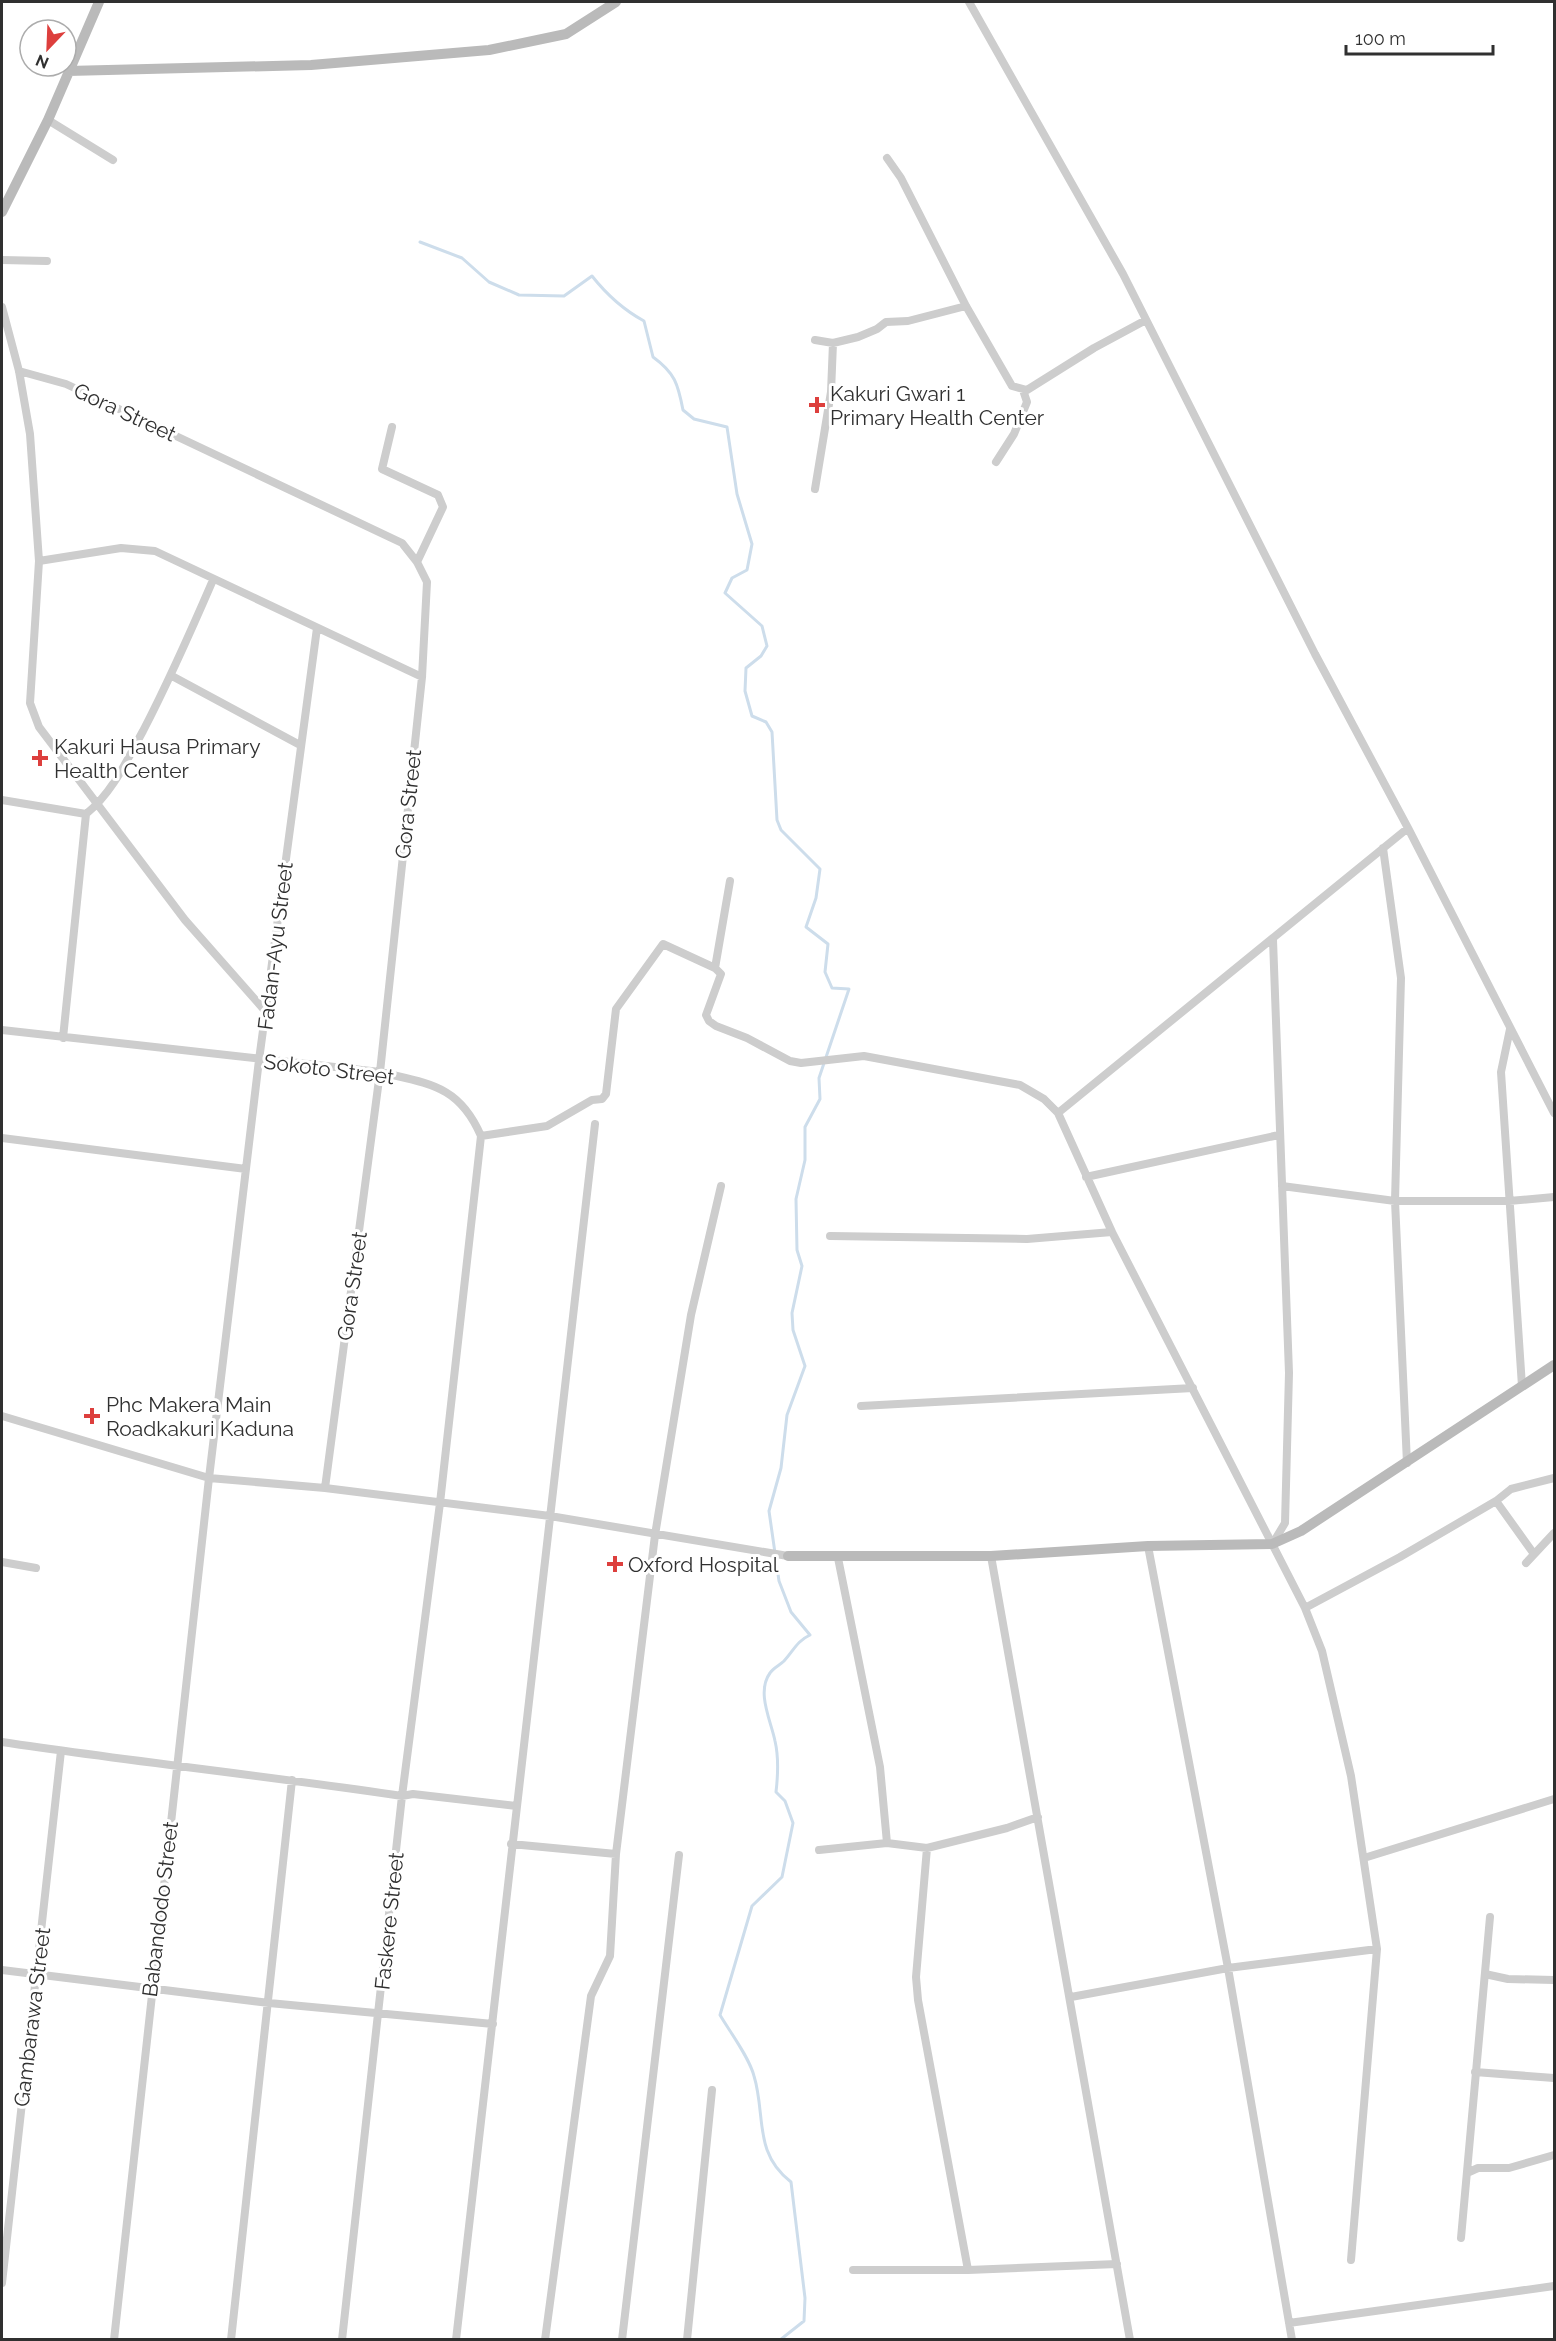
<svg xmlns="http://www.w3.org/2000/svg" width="1556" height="2341" font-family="Raleway,sans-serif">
<rect width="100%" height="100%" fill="#fff"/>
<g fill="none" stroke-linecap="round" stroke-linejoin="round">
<path stroke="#cdddeb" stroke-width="3" d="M420 242 462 258 489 282 519 295 564 296 592 276C607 295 622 309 644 321L653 357C675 373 678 384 683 410L694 419 727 427 737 494 752 544 747 570 732 578 725 593 762 626 767 646 761 656 746 668 745 691 752 716 766 722 772 732 777 820 781 830 820 869 816 898 806 927 828 944 825 972 832 988 849 989 819 1078 820 1099 805 1127V1160L796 1199 797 1250 802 1266 792 1313 793 1330 805 1366 787 1415 781 1468 769 1511 779 1581 791 1612 810 1635C797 1641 794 1650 784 1661 780 1665 773 1668 770 1673 756 1692 771 1721 775 1741 779 1758 778 1775 776 1792L785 1801 793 1823 782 1877 752 1906 720 2015C730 2032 749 2057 754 2076 766 2115 753 2153 791 2182L805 2298 804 2321 780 2340"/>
<path stroke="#cdcdcd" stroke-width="8" d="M969 2 1123 274 1315 654 1408 828 1554 1113
M48 120 113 160
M887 158 901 178 966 306 1012 386 1027 390 1094 348 1146 320
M2 260 47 261
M2 307 19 371 30 434 39 561 30 703 39 727 185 920 267 1013
M815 340 833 343 858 337 877 329 886 322 908 321 966 306
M19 371 66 384 402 543 417 562 427 582 422 677 380 1072 325 1488
M392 427 382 469 438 495 443 507 417 562
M996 462 1014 434 1027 402 1023 390
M815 489 831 392 833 343
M39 561 121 548 155 551 422 677
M172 676 300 745
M2 800 86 814
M1383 848 1401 978 1395 1201 1407 1463
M730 881 715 968 721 974 706 1015 709 1021 716 1026 747 1038 790 1061 801 1063 864 1056 1020 1085 1044 1099 1058 1113 1112 1232 1305 1608 1322 1651 1351 1776 1377 1949 1351 2260
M1510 1029 1501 1072 1522 1386
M2 1030 380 1072C429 1084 459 1085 481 1136L440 1503 402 1796 342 2340
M63 1038 86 814C113 792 127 760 143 731 169 681 191 631 213 580
M1058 1113 1408 828
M481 1136 547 1126 592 1100 602 1099 606 1094 616 1009 663 944 715 968
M2 1138 246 1169
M1086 1177 1279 1135
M1282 1186 1395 1201H1509L1554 1197
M830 1236 1027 1239 1112 1232
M861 1406 1193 1388
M2 1416 209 1478 325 1488 550 1516 788 1556
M1496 1501 1534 1554
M1273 1543 1285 1523 1289 1373 1273 940
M1148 1546 1228 1968 1292 2340
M991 1556 1130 2340
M838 1558 880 1767 887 1843
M2 1562 36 1568
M1526 1563 1554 1533
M1305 1608 1400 1557 1496 1501 1511 1489 1554 1478
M2 1742C135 1762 268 1776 402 1796L413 1794 516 1806
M511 1844 616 1854
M927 1848 916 1977 918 2000 968 2270
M819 1850 887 1843 927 1848 1007 1828 1038 1817
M1364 1858 1554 1799
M2 1970 269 2003 493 2024
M1485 1974 1508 1979 1554 1980
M1071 1997 1228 1968 1377 1949
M1475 2072 1554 2078
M1467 2173 1478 2168H1509L1554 2155
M1461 2238 1490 1917
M853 2270H968L1117 2264
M2 2283 61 1751
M1289 2323 1554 2286
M114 2340 209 1478 259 1060 317 628
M231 2340 292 1780
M456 2340 595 1124
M545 2340 591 1996 610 1956 616 1854 655 1535 691 1315 721 1186
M622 2340 679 1855
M687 2340 712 2090"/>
<path stroke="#bababa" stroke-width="10" d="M68 71 311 65 489 50 566 34 616 2
M2 212 48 120 99 2
M788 1556H991L1148 1546 1272 1544 1301 1531 1554 1365"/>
</g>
<g fill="#dd3f3d" stroke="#fff" stroke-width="2">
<path d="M814 396h6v6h6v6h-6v6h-6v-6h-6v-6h6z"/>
<path d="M37 749h6v6h6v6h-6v6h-6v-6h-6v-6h6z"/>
<path d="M89 1407h6v6h6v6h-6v6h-6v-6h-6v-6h6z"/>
<path d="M612 1555h6v6h6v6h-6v6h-6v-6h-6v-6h6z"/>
</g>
<g text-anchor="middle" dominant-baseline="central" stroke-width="6" stroke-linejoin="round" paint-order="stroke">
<g font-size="21" fill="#303030" stroke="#fff" text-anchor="start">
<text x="830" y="393">Kakuri Gwari 1<tspan x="830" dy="24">Primary Health Center</tspan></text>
<text x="54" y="746">Kakuri Hausa Primary<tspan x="54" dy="24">Health Center</tspan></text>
<text x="106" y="1404">Phc Makera Main<tspan x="106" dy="24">Roadkakuri Kaduna</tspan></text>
<text x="628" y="1564">Oxford Hospital</text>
</g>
<g font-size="21" fill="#303030" stroke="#fff">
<text transform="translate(125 412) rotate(25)">Gora Street</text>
<text transform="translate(408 804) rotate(-84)">Gora Street</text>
<text transform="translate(275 946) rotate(-83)">Fadan-Ayu Street</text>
<text transform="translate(329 1069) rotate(7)">Sokoto Street</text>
<text transform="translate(352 1286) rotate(-82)">Gora Street</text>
<text transform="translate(160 1909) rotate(-83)">Babandodo Street</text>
<text transform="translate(389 1921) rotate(-84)">Faskere Street</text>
<text transform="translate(32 2017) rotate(-83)">Gambarawa Street</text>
</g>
</g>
<rect width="1556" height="2341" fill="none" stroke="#303030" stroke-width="6"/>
<g transform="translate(48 48) rotate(203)"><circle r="28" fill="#ffffff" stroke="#acacac" stroke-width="1.5"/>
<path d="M0-4.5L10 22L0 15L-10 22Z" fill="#dd3f3d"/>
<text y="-9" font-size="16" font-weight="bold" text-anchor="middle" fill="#303030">N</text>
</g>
<path d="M1346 45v9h147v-9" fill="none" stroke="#303030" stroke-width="3"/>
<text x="1355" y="45" font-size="18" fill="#303030" stroke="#ffffff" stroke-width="4.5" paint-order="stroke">100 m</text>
</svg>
